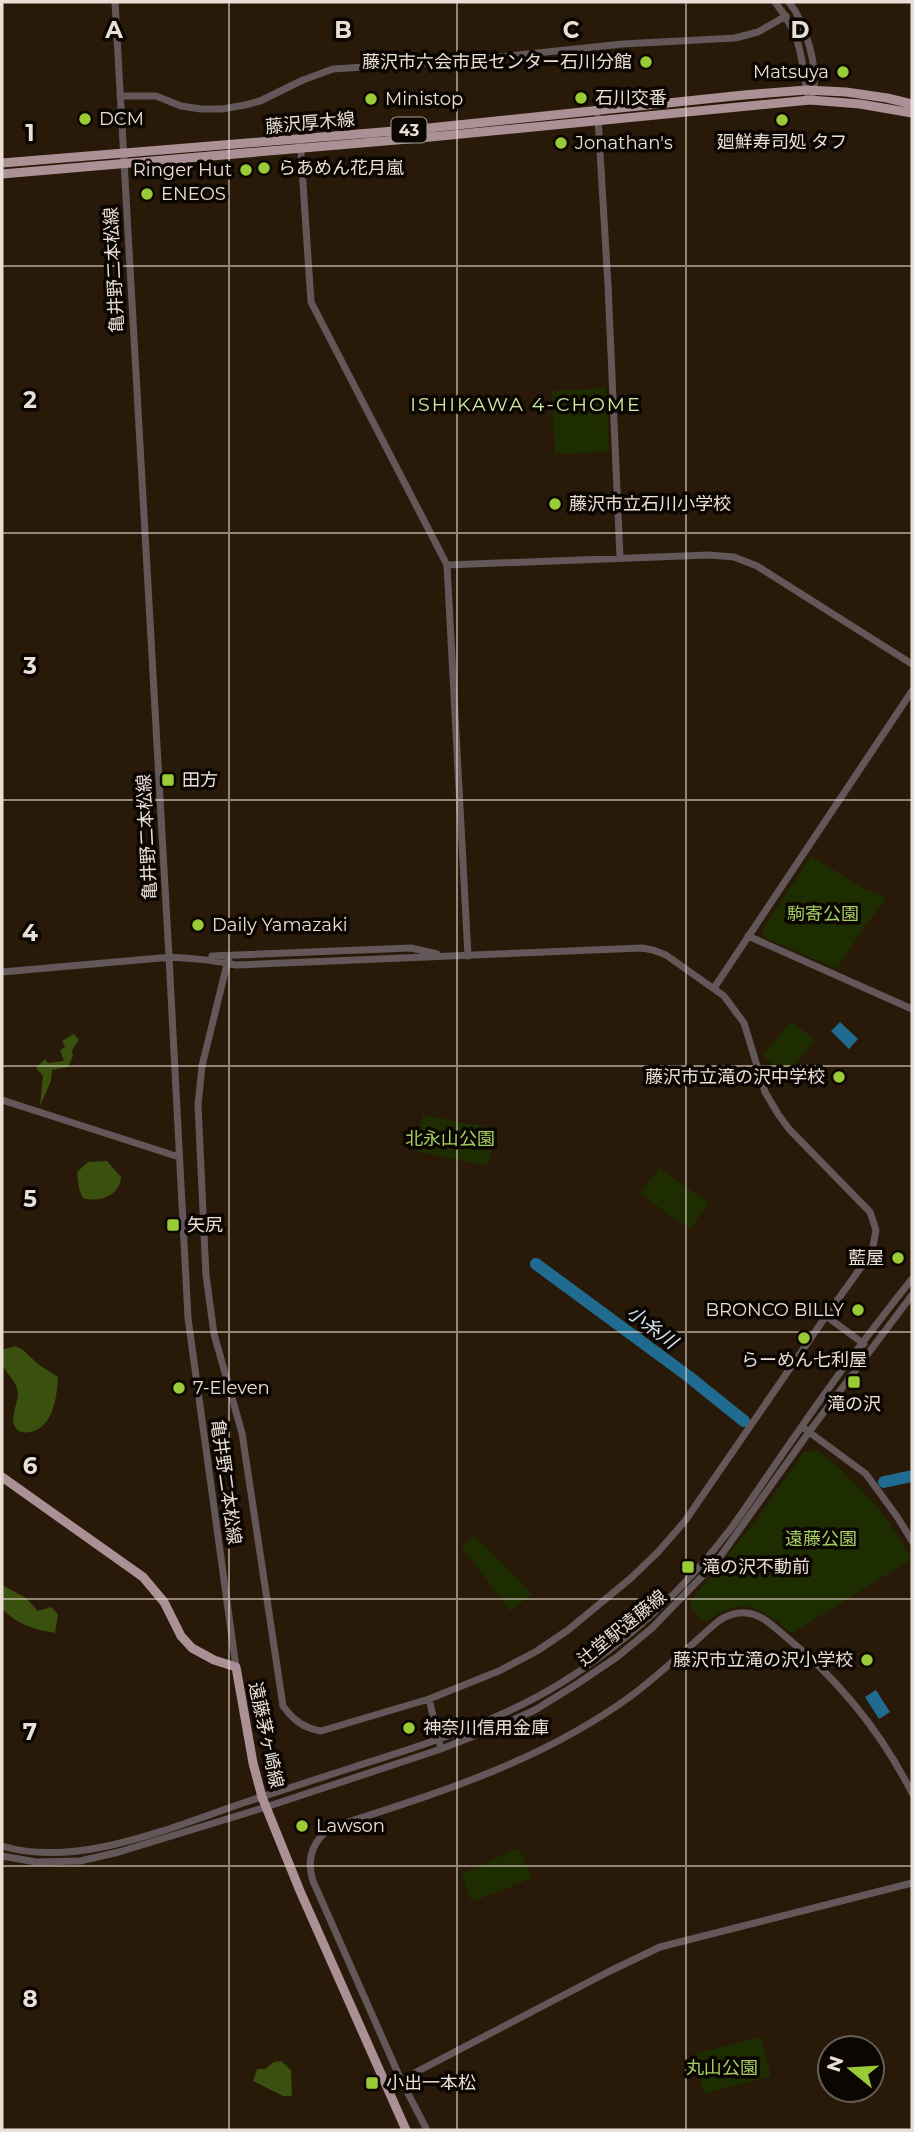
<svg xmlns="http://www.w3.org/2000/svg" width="914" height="2132" font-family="Montserrat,'Noto Sans JP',sans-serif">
<rect width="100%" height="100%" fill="#281908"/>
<path fill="#1e2d00" d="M606 388 609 452 555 454 552 391Z
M811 856 865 889 884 896 886 899 864 927 837 969 763 937V929Z
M791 1021 815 1040 787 1075 763 1056Z
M423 1115 497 1129 488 1166 415 1151Z
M659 1168 709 1203 690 1229 640 1194Z
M817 1450C859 1484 883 1509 910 1555V1560L794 1632H789C774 1617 751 1600 728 1609 719 1612 713 1619 703 1621L690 1607 692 1599 757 1519 803 1453Z
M475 1536 532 1594 510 1611 461 1546Z
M519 1848 532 1878 472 1902 461 1874Z
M761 2037 771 2076 704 2094 697 2069 699 2067 696 2055 698 2053Z"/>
<path fill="#39500f" d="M74 1034 79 1040 72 1050 73 1056 68 1067 52 1070 51 1081 40 1106 43 1076 36 1068 45 1059 48 1063 64 1061 60 1050 65 1047 62 1041Z
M107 1161 121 1177C120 1196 98 1203 83 1198L79 1189 77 1172 88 1162Z
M15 1346 23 1350 39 1365 58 1377C57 1397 53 1428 30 1432 24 1433 19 1433 15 1427 10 1418 17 1405 18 1395 18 1382 8 1376 3 1366 1 1362 2 1354 2 1350Z
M2 1585 26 1598 38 1611 51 1607 58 1614 55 1633C31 1628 20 1626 2 1609Z
M281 2061 291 2070 292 2096H283L253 2081 257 2069H265L274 2062Z"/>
<path fill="#206c91" d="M840 1022 858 1039 849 1049 831 1031Z
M876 1690 890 1712 879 1719 865 1697Z"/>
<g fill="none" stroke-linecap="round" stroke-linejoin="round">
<path stroke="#206c91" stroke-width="12" d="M536 1264 688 1376 744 1421
M884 1482 912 1476"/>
<path stroke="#635759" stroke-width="7" d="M115 2 169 957 188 1318 236 1667
M775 2C801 35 801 54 807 93
M789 2C805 22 819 68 813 93
M120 96H156L181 106 201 109H222L245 105 260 101 303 80 333 69 459 61 623 44 735 38 758 32 786 16
M598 118 608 285 620 558
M300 139 311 302 447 565 468 956
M447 565 709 555 734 557 757 566 912 664
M748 936 912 1009
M212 956 411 948 437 954
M169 957C192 958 214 960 236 965L642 948 653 950 666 955 724 996 744 1023 765 1092 778 1114 789 1129 870 1212 876 1230 872 1252 826 1316 685 1521 658 1552 631 1578 568 1630 537 1651 499 1671 429 1699 321 1731C304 1728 294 1721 283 1706L242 1433 214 1334 206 1275 198 1105 202 1066 229 956
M2 972 172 957
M714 988 912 691
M2 1100 179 1157
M826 1316 864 1344
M805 1429 866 1474 898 1518 912 1541
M429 1699 441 1749
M2 1846C77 1869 172 1827 243 1803 281 1791 319 1778 357 1766 427 1744 498 1722 561 1683 628 1642 685 1589 732 1527 755 1495 777 1461 800 1429 835 1378 873 1328 912 1279
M2 1856 36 1862 80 1861 119 1852 266 1807 441 1749 497 1727 535 1710 577 1684 617 1657 652 1628 717 1561 809 1432 912 1295
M401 2080 608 1972 660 1947 912 1883
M427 2130 401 2080 313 1881C306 1859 312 1842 330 1828 437 1793 539 1763 631 1696 651 1681 669 1665 688 1648 699 1639 709 1628 720 1620 728 1615 737 1612 746 1613 762 1614 774 1627 786 1637 839 1680 881 1732 912 1793"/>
<path stroke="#ab9195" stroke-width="9" d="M2 163 419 129 744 95 806 90 846 92 887 98 912 104
M2 174 420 138 810 100 860 104 912 113
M2 1477 143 1577 164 1602 181 1636 192 1648 214 1660 236 1667 253 1763 262 1797 300 1891 406 2130"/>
</g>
<path fill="none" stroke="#eadfd5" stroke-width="2" stroke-opacity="0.55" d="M229 2V2130M457 2V2130M686 2V2130M2 266H912M2 533H912M2 800H912M2 1066H912M2 1332H912M2 1599H912M2 1866H912"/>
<g fill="#99cb36" stroke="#0c0602" stroke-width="2.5">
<circle cx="646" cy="62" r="7"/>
<circle cx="843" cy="72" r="7"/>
<circle cx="581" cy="98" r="7"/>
<circle cx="371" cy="99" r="7"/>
<circle cx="85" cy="119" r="7"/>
<circle cx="782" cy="120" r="7"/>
<circle cx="561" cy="143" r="7"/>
<circle cx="264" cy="168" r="7"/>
<circle cx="246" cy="170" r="7"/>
<circle cx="147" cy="194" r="7"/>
<circle cx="555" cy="504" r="7"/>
<rect x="161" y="773" width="14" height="14" rx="3.5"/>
<circle cx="198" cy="925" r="7"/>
<circle cx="839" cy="1077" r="7"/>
<rect x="166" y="1218" width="14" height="14" rx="3.5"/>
<circle cx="898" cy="1258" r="7"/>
<circle cx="858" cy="1310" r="7"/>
<circle cx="804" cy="1338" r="7"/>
<rect x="847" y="1375" width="14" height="14" rx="3.5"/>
<circle cx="179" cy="1388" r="7"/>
<rect x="681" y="1560" width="14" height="14" rx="3.5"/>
<circle cx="867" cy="1660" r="7"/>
<circle cx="409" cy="1728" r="7"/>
<circle cx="302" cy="1826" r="7"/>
<rect x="365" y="2076" width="14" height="14" rx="3.5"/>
</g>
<g text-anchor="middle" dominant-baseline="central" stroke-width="7" stroke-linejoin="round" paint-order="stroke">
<rect fill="#0c0602" stroke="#a79e96" stroke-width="2" x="391.5" y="117.5" width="35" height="25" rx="5"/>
<g font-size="16" font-weight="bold" fill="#eadfd5">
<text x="409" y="130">43</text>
</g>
<g font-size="18" fill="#eadfd5" stroke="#0c0602" text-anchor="start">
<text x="632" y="62" text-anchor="end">藤沢市六会市民センター石川分館</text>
<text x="829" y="72" text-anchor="end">Matsuya</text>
<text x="595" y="98">石川交番</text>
<text x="385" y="99">Ministop</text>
<text x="99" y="119">DCM</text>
<text x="782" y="142" text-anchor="middle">廻鮮寿司処 タフ</text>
<text x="575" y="143">Jonathan's</text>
<text x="278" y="168">らあめん花月嵐</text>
<text x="232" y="170" text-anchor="end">Ringer Hut</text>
<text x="161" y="194">ENEOS</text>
<text x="569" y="504">藤沢市立石川小学校</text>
<text x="182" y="780">田方</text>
<text x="212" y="925">Daily Yamazaki</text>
<text x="825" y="1077" text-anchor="end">藤沢市立滝の沢中学校</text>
<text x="187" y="1225">矢尻</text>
<text x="884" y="1258" text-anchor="end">藍屋</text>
<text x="844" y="1310" text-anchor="end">BRONCO BILLY</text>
<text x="804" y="1360" text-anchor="middle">らーめん七利屋</text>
<text x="193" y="1388">7-Eleven</text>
<text x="854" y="1404" text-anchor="middle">滝の沢</text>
<text x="702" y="1567">滝の沢不動前</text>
<text x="853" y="1660" text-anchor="end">藤沢市立滝の沢小学校</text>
<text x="423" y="1728">神奈川信用金庫</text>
<text x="316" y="1826">Lawson</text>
<text x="386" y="2083">小出一本松</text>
</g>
<g font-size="18" fill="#eadfd5" stroke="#0c0602">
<text transform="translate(310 123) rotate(-5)">藤沢厚木線</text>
<text transform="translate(114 270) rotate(-93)">亀井野二本松線</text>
<text transform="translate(147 837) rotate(-93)">亀井野二本松線</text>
<text transform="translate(226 1482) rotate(82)">亀井野二本松線</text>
<text transform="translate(622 1628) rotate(-39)">辻堂駅遠藤線</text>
<text transform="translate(266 1735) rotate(78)">遠藤茅ヶ崎線</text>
</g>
<g font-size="18" fill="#a4cf62" stroke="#0c0602">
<text x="823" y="914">駒寄公園</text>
<text x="450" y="1139">北永山公園</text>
<text x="821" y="1539">遠藤公園</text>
<text x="722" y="2068">丸山公園</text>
</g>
<g font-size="19" letter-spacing="2" fill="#ceeca4" stroke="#0c0602">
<text x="526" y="404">ISHIKAWA 4-CHOME</text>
</g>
<g font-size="19" font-style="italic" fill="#d0e5f2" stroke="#0c0602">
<text transform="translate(652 1327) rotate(37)">小糸川</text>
</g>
</g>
<g font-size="23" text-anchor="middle" font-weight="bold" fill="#eadfd5" stroke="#0c0602" stroke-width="7" stroke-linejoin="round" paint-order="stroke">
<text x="114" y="38">A</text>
<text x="343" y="38">B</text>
<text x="571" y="38">C</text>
<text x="800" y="38">D</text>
<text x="30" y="141">1</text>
<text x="30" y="408">2</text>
<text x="30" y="674">3</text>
<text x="30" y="941">4</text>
<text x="30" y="1207">5</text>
<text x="30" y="1474">6</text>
<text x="30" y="1740">7</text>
<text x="30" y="2007">8</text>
</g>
<rect width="914" height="2132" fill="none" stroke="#eadfd5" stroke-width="7"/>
<g transform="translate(851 2069) rotate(288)"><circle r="33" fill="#0c0602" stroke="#655d56" stroke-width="2"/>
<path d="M0-5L12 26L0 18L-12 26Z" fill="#99cb36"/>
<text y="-10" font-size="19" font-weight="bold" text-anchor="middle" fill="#eadfd5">N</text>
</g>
</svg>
